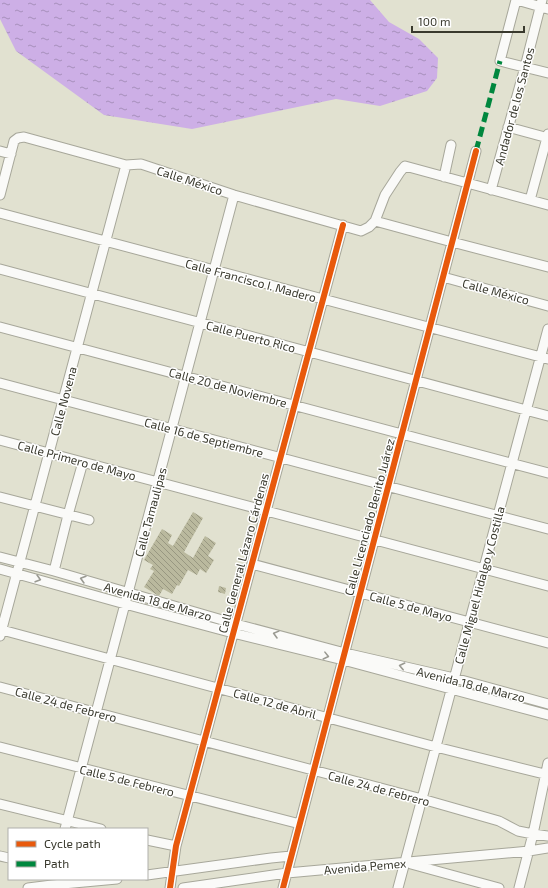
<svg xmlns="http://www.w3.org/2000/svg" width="548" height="888" font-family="'Exo 2',sans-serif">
<defs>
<pattern id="water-ripples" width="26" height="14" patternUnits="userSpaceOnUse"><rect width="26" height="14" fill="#cdafe6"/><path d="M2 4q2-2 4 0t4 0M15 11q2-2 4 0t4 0" fill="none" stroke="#a78fbb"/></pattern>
<pattern id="building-back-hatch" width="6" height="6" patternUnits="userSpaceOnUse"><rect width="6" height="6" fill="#bab99e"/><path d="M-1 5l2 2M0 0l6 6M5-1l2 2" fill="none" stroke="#989781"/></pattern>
</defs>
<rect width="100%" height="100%" fill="#e1e1d0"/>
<path fill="url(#water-ripples)" d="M0 0H370L389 22 419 39 438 58 437 78 427 91 380 106 336 99 192 129 104 115 16 51 0 19Z"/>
<path fill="url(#building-back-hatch)" d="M193 512 203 518 184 552 193 558 205 536 216 543 208 556 214 560 206 573 200 569 197 575 188 570 179 586 177 585 172 594 163 589 159 596 144 587 154 571 150 569 153 565 144 560 162 529 172 535 168 543 173 546Z
M219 586 226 588 225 594 218 592Z"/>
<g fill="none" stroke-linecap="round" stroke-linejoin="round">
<defs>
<path id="minor" d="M516 0 500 61 548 73
M517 0 548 9
M508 127 548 138
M0 151 11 154
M444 177 451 145
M491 190 525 67 542 0
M0 195 14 141 18 138 24 137 126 165 141 164 234 195 361 231 369 227 375 221 385 195 400 172 405 166 548 205
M530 200 548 134
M0 213 548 359
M375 221 452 242 548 267
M0 269 548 416
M443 277 548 306
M0 327 548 473
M0 383 548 529
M0 440 548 586
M0 497 89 520
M0 557 54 571 236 624 345 653 454 678 548 704
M252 564 548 643
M0 569 125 604 233 633 343 660 548 715
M54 571 68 515 83 462
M2 630 436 747 548 775
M0 636 126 165
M0 687 422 799 499 821 518 831 533 834 548 836
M0 747 300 824
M0 804 101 829
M65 829 234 195
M147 840 176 846
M0 856 9 858
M411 864 499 888
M147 875 271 858 291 856
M28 888 52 885 117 879
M170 888 176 846 343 225
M183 888 287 873 529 851 548 848
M283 888 476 151
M398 888 548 329
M519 888 533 834 548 763"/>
</defs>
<use href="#minor" stroke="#a7a79a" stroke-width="11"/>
<use href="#minor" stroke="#fafaf8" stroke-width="9"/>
<path stroke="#00873e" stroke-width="5" stroke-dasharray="10 5" stroke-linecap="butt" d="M476 151 500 61"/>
<defs>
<path id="cycleway" d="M170 888 176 846 343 225
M283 888 476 151"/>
</defs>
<use href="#cycleway" stroke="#fff" stroke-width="8"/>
<use href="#cycleway" stroke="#e8590c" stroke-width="6"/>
</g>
<defs><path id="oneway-chevron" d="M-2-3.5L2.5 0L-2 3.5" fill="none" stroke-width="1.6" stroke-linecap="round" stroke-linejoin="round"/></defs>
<g stroke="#9a9a92">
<use href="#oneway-chevron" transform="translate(38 579) rotate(16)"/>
<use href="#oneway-chevron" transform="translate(83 579) rotate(-164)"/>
<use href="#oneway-chevron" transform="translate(276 634) rotate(-165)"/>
<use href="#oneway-chevron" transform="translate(326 656) rotate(14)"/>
<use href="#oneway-chevron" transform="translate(402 666) rotate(-167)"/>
</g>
<g text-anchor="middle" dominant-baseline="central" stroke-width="3" stroke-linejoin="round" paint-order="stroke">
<g font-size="12" fill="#39392d" stroke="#fff">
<text transform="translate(514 106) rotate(-75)">Andador de los Santos</text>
<text transform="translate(190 180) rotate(18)">Calle México</text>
<text transform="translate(251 280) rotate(15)">Calle Francisco I. Madero</text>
<text transform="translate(496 291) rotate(15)">Calle México</text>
<text transform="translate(251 336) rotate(15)">Calle Puerto Rico</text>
<text transform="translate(228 387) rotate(15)">Calle 20 de Noviembre</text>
<text transform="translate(63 401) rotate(-75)">Calle Novena</text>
<text transform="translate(204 437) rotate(15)">Calle 16 de Septiembre</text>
<text transform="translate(77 460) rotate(15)">Calle Primero de Mayo</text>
<text transform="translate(150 512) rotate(-75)">Calle Tamaulipas</text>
<text transform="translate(369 517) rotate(-75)">Calle Licenciado Benito Juárez</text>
<text transform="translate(243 553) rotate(-75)">Calle General Lázaro Cárdenas</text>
<text transform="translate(479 585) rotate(-75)">Calle Miguel Hidalgo y Costilla</text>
<text transform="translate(158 601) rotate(16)">Avenida 18 de Marzo</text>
<text transform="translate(411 606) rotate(15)">Calle 5 de Mayo</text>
<text transform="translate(471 684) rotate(14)">Avenida 18 de Marzo</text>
<text transform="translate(275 703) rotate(15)">Calle 12 de Abril</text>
<text transform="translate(66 704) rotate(15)">Calle 24 de Febrero</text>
<text transform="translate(127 780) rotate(14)">Calle 5 de Febrero</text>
<text transform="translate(379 788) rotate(15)">Calle 24 de Febrero</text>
<text transform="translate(365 866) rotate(-5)">Avenida Pemex</text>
</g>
</g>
<rect x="8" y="828" width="140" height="52" fill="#ffffff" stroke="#b0b0ab"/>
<rect x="16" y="841" width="20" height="6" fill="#e8590c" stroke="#b0b0ab"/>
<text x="44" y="848" font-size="12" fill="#39392d">Cycle path</text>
<rect x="16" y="861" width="20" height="6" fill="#00873e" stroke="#b0b0ab"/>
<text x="44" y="868" font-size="12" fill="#39392d">Path</text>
<path d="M412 26v6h112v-6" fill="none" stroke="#39392d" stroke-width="2"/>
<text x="418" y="26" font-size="12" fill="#39392d" stroke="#ffffff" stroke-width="3" paint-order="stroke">100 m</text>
</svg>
